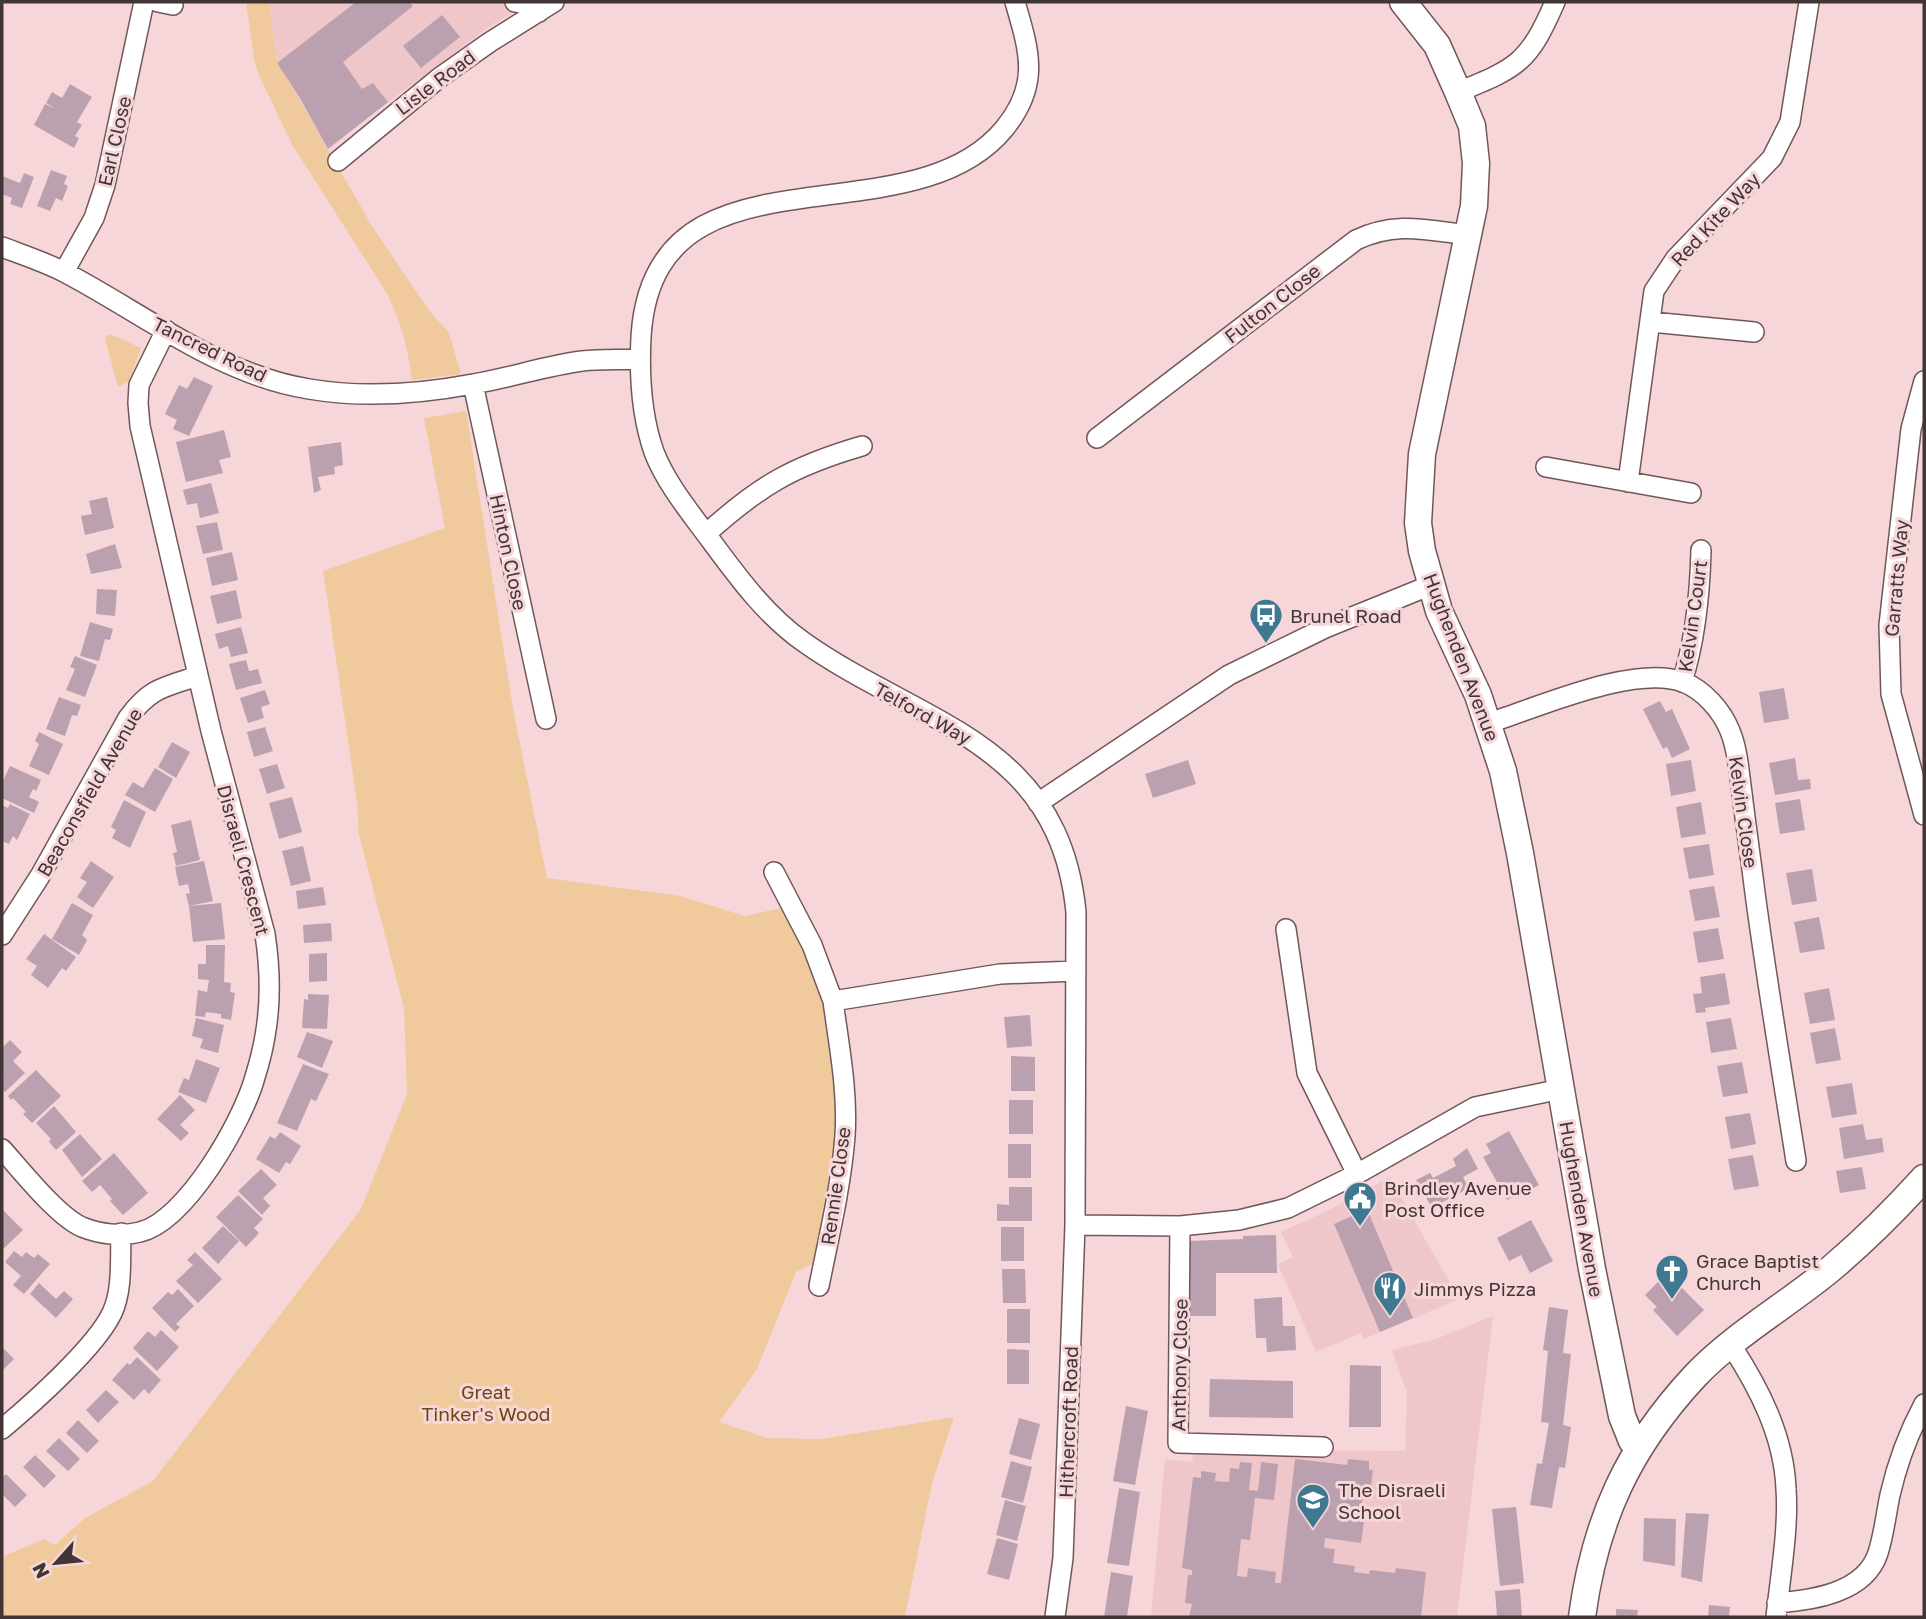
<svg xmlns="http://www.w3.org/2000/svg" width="1926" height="1619" font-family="'Golos Text',sans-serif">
<rect width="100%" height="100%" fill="#f6d6d9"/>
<path fill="#efc7ca" d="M269 2H532L493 24 327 148 277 61Z
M1390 1177 1459 1299 1364 1339 1361 1333 1316 1352 1278 1264 1293 1257 1281 1232 1329 1210Z
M1493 1316 1457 1617H1151L1165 1459 1192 1462 1194 1449 1405 1451 1407 1393 1392 1350 1436 1339Z"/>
<path fill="#f0ca9d" d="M246 2H269L277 61 372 226 428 309 449 333 461 374 412 380C408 348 401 321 386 292L293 146 260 78 254 60Z
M110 334 141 348 129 381 118 387 105 338Z
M466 411 513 709 547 878 680 896 745 916 781 908 801 939 825 1010 839 1119 816 1262 796 1272 757 1369 719 1422 767 1438 822 1439 954 1417 932 1483 905 1617H2V1557L44 1539 55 1545 85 1518 153 1481 361 1209 407 1094 404 1008 359 835 357 802 323 571 445 528 424 418Z"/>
<path fill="#bba1af" d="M356 2H409L413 6 343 62 362 89 373 83 388 102 328 149 300 98 277 63Z
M442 15 460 37 421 68 403 46Z
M70 84 92 97 77 122 82 125 75 136 79 138 74 148 34 125 45 104 56 109 46 103 52 92 62 98Z
M51 170 67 176 64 184 68 186 62 201 56 198 50 211 37 206Z
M24 173 34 177 22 208 10 204 12 198 2 194V176L20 183Z
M194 377 213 386 189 436 173 429 177 420 165 414 179 385 187 389Z
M224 430 231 457 219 460 223 473 186 482 176 442Z
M341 442 343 465 334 467 335 474 318 477 321 490 314 493 308 447Z
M211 483 219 513 200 518 197 503 187 505 183 490Z
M107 497 114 528 85 535 81 516 92 514 89 501Z
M217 522 223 550 203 554 196 526Z
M115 544 122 568 91 574 86 554Z
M232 552 238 580 212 586 206 558Z
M97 589 117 590 115 616 96 614Z
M236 590 242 618 217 624 210 596Z
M90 622 113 629 110 640 105 639 99 661 80 656Z
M241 627 248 653 231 657 228 646 219 649 215 634Z
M75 656 97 665 85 697 66 690 75 669 70 667Z
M246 660 249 671 258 669 262 683 236 690 229 664Z
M1784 688 1789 719 1764 723 1759 692Z
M265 690 270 704 261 707 264 718 248 723 240 698Z
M59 697 81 705 77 716 72 715 65 736 46 729Z
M1660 701 1666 712 1672 709 1690 749 1672 758 1667 747 1663 749 1643 709Z
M265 727 273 751 254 757 247 732Z
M39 732 63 744 49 775 29 766 39 744 35 741Z
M172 742 190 752 176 778 158 767Z
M1795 758 1798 780 1810 779 1811 789 1775 795 1769 763Z
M1188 760 1196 784 1153 798 1145 774Z
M1691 760 1696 791 1671 796 1666 764Z
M277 764 285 788 267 794 259 769Z
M10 766 41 780 36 791 33 789 29 797 39 802 34 813 2 798V783Z
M155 768 173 779 155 812 125 795 133 782 143 788Z
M292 797 302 832 279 839 269 803Z
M1800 799 1805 830 1780 834 1775 803Z
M124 800 146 812 130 848 112 838 116 830 111 827Z
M1701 802 1706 834 1681 838 1676 807Z
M10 804 30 814 17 840 13 836 9 844 2 841V805L8 808Z
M191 820 200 860 176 866 173 853 177 852 171 825Z
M1709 844 1714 875 1689 879 1683 848Z
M303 846 311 881 291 886 282 851Z
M91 861 114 877 93 908 77 897 87 882 80 878Z
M204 861 213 901 189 906 186 894 190 893 188 884 179 886 175 867Z
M1812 869 1817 901 1792 905 1786 873Z
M1714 886 1720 917 1695 921 1689 890Z
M323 887 326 905 298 909 296 891Z
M72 903 93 915 82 935 87 940 79 955 52 939Z
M221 903 225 939 193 942 189 906Z
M1819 917 1825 949 1800 953 1794 922Z
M331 923 332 941 304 943 303 925Z
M1718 928 1724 959 1698 963 1693 932Z
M44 934 76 957 66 971 62 968 48 988 31 975 37 966 26 959Z
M206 945H225L224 982 231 983 230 992 235 993 231 1020 221 1018V1014L206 1012 205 1017 195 1016 198 990 207 992 209 980 198 979V964H206Z
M327 953V981L309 982V954Z
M1725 973 1730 1004 1705 1008 1706 1012 1696 1013 1693 994 1702 993 1700 977Z
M1829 988 1835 1020 1810 1024 1804 993Z
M308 994 329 995 327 1029 302 1028 304 999 308 1000Z
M1030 1015 1032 1046 1007 1048 1004 1017Z
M196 1018 224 1025 218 1053 200 1048 203 1039 192 1036Z
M1731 1018 1737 1049 1711 1053 1706 1022Z
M1835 1028 1841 1060 1816 1064 1810 1033Z
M307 1032 333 1041 322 1068 297 1057Z
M10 1040 22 1052 13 1061 25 1073 5 1092 2 1089V1079L4 1077 2 1075V1048Z
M1011 1056 1035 1057V1091H1011Z
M196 1059 220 1068 206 1103 178 1092 184 1078 189 1080Z
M1742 1062 1748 1093 1723 1097 1717 1066Z
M303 1064 329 1074 316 1101 311 1099 297 1131 277 1123Z
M36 1070 61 1096 32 1123 23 1114 26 1112 13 1098 11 1100 8 1096Z
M1852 1083 1857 1114 1832 1118 1826 1087Z
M180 1095 195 1110 180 1125 189 1133 181 1141 157 1119Z
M1009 1100H1033V1134H1009Z
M54 1106 76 1132 56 1150 49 1142 51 1139 36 1123Z
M1750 1113 1756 1144 1731 1149 1725 1117Z
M1863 1124 1866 1140 1882 1138 1884 1152 1844 1159 1839 1128Z
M1509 1131 1539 1185 1516 1198 1514 1196 1507 1200 1483 1157 1491 1153 1486 1144Z
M280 1132 301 1146 290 1164 286 1162 279 1173 256 1159 270 1136 275 1139Z
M80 1134 102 1159 82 1177 62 1150Z
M1008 1144H1031V1178H1008Z
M1467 1148 1478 1169 1463 1177 1469 1188 1432 1208 1416 1180 1430 1173 1433 1178 1456 1166 1453 1159Z
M114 1153 148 1193 123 1215 110 1201 112 1199 100 1185 92 1192 82 1181Z
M1753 1155 1759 1186 1734 1190 1728 1159Z
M1862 1167 1866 1189 1840 1193 1836 1171Z
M261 1169 277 1185 263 1198 270 1206 262 1215 238 1191Z
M1009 1187H1032V1221H997V1204L1009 1205Z
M238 1195 263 1219 254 1228 259 1233 246 1247 216 1217Z
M2 1209 23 1230 2 1250Z
M1367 1209 1413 1318 1380 1332 1334 1224Z
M1531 1220 1553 1261 1530 1273 1521 1255 1509 1261 1497 1238Z
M223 1226 239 1241 218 1264 202 1248Z
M1001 1227H1024V1261H1001Z
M1276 1235 1277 1273H1216V1316H1190L1187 1241 1243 1239V1236Z
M14 1251 22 1257 26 1252 34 1258 38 1254 50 1264 24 1294 13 1285 21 1276 5 1262Z
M195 1252 222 1279 198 1303 176 1281 193 1265 187 1260Z
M1002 1269H1025L1026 1303H1003Z
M1663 1277 1675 1290 1680 1286 1704 1310 1677 1336 1653 1310 1657 1307 1645 1295Z
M39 1283 56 1299 64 1291 73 1299 56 1318 30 1294Z
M178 1289 194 1306 176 1324 180 1327 175 1332 152 1308 168 1292 172 1295Z
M1282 1297 1283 1326H1295L1296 1350 1267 1352 1266 1338H1256L1254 1299Z
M1549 1307 1568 1310 1563 1353 1571 1354 1563 1425 1571 1427 1565 1468 1559 1467 1552 1508 1530 1505 1537 1463 1542 1464 1549 1423 1541 1422 1548 1351 1543 1350Z
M1007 1309H1030V1343H1007Z
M161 1330 179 1347 157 1371 133 1348 148 1331 155 1337Z
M2 1347 14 1359 2 1371Z
M1007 1349 1029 1350V1384H1007Z
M137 1357 161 1380 149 1394 144 1389 134 1400 112 1380 127 1363 130 1365Z
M1350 1365 1381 1366V1427H1349Z
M1210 1379 1293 1381V1418L1209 1417Z
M106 1390 119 1402 98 1423 86 1410Z
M1126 1406 1148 1411 1135 1485 1113 1481Z
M1019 1418 1040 1424 1031 1460 1009 1454Z
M78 1420 99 1441 87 1453 66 1433Z
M59 1438 80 1459 68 1471 46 1451Z
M35 1455 56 1476 44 1488 23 1467Z
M1295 1459 1347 1465 1348 1459 1369 1461V1470H1373L1370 1496 1363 1495 1360 1522H1364L1361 1543 1325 1538 1324 1548 1335 1549 1333 1563 1355 1566 1354 1572 1369 1574 1370 1570 1395 1573 1396 1568 1426 1572 1421 1617H1189L1192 1604 1185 1603 1188 1575H1192V1570L1182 1568 1193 1477 1201 1478V1471L1216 1473 1215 1481 1229 1482 1230 1468 1239 1469 1240 1462 1252 1463 1249 1490 1258 1491 1261 1462 1278 1464 1274 1500 1255 1498 1250 1540 1241 1539 1237 1576 1247 1577 1248 1568 1276 1572 1275 1583H1281Z
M1011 1461 1032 1467 1023 1503 1001 1497Z
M6 1474 27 1495 15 1507 2 1494V1478Z
M1119 1488 1140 1492 1129 1566 1107 1563Z
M1005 1500 1026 1506 1017 1541 996 1535Z
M1516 1507 1524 1583 1500 1586 1492 1509Z
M1686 1513 1709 1514 1702 1582 1681 1577Z
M1644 1518 1676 1519 1675 1566 1643 1561Z
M997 1538 1018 1544 1009 1580 987 1574Z
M1111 1572 1133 1576 1127 1617H1104Z
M1520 1589 1522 1617H1497L1495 1591Z
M1709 1605 1730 1607 1729 1617H1708Z
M1616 1609 1638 1610 1637 1617H1616Z"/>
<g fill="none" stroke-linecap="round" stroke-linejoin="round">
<defs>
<path id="street" d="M158 2 173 5
M515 2 531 5 539 12
M1015 2C1030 53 1040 85 1004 129 908 245 653 133 641 337 639 376 641 415 654 452 666 483 689 511 709 538 737 576 766 616 805 643 922 725 1059 741 1076 912L1075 1225 1063 1558 1055 1617
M1458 92C1518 68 1529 62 1555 2
M338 161 439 78 490 42 554 2
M2 247C23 255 45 262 66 273 144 314 220 375 309 389 362 398 420 394 473 384 509 378 545 366 582 361 601 359 621 360 640 359
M64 272 94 218 105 185 144 2
M1651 322 1754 332
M1924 381 1911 429 1889 625 1891 694 1924 815
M473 384 546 719
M1097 438 1356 240C1396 221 1426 230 1468 235
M1546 467 1691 493
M1628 482 1654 291 1676 258 1772 158 1790 122 1809 2
M706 534C759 486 793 466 862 446
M1682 682C1695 641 1700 593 1701 550
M1489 723C1539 707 1635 664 1683 682 1704 690 1722 711 1730 731 1738 750 1739 773 1742 793 1746 827 1751 860 1755 893 1767 983 1782 1072 1796 1161
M1038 803 1229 675 1325 628 1431 585
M774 872 812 945 833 1001 1000 974 1076 971
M1286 929 1307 1073 1357 1174
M2 935 40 876 128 718C150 688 164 687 198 676
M2 1149C21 1170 57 1216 82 1227 99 1234 122 1237 140 1232 186 1221 243 1121 255 1077 259 1064 263 1049 265 1036 271 1003 270 967 265 934L211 731 140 426 138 403 139 385 166 330
M1075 1225 1180 1226 1239 1220 1288 1208 1357 1174 1475 1107 1561 1089
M1180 1226 1178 1443 1323 1447
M819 1286C829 1236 841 1187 845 1136 848 1091 839 1046 833 1001
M1731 1345C1759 1388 1784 1436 1786 1489 1789 1527 1780 1579 1776 1617
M2 1429C32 1404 96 1347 112 1313 123 1290 120 1258 121 1233
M1777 1603C1813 1600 1865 1593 1878 1553 1884 1534 1886 1514 1890 1495 1897 1464 1909 1432 1924 1404"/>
<path id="secondary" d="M1403 2 1437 45 1458 92 1472 126 1476 163 1474 206 1422 454 1418 523 1422 551 1439 611 1478 695 1503 771 1520 853 1592 1269 1622 1416 1632 1441 1640 1446
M1582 1617C1595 1520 1628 1448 1695 1376 1735 1334 1789 1304 1833 1267 1866 1239 1896 1209 1924 1178"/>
</defs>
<use href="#street" stroke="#725759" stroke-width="22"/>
<use href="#secondary" stroke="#725759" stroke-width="29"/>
<use href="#street" stroke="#fff" stroke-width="19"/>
<use href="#secondary" stroke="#fff" stroke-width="26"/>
</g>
<defs>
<symbol id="bus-pin" viewBox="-11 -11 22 30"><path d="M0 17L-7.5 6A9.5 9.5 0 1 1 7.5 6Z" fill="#3e7891" stroke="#f6d6d9"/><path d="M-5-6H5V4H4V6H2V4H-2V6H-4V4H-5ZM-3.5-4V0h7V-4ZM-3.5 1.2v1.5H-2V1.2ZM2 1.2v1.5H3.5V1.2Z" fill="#fff"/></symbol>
<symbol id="civic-pin" viewBox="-11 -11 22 30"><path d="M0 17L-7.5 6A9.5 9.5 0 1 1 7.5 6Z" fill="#3e7891" stroke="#f6d6d9"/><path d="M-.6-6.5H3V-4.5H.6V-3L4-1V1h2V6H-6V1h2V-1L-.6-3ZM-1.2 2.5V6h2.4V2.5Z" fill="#fff"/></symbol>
<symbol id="church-pin" viewBox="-11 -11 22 30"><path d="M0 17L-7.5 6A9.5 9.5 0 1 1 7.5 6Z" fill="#3e7891" stroke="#f6d6d9"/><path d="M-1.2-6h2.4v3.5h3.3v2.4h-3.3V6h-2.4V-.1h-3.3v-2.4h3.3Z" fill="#fff"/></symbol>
<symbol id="restaurant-pin" viewBox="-11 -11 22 30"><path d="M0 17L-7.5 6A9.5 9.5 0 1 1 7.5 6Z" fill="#3e7891" stroke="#f6d6d9"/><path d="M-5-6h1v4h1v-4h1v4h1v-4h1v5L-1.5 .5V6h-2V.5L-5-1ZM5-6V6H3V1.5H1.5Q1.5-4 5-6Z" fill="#fff"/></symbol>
<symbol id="school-pin" viewBox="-11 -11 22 30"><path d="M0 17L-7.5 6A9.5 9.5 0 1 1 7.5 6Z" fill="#3e7891" stroke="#f6d6d9"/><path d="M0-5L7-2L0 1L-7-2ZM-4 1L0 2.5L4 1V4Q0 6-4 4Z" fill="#fff"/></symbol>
</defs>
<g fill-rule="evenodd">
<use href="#bus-pin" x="1247" y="596" width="38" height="52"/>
<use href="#civic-pin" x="1341" y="1179" width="38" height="52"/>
<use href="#church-pin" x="1653" y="1252" width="38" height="52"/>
<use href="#restaurant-pin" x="1371" y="1269" width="38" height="52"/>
<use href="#school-pin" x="1294" y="1481" width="38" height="52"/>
</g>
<g text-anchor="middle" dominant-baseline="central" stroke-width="6" stroke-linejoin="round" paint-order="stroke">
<g font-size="19" fill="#423536" stroke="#f6d6d9">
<text transform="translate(435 82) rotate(-37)">Lisle Road</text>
<text transform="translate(114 141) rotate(-77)">Earl Close</text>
<text transform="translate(1715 219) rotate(-47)">Red Kite Way</text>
<text transform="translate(1272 303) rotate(-38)">Fulton Close</text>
<text transform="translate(210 349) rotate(26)">Tancred Road</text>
<text transform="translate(509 552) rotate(78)">Hinton Close</text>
<text transform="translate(1896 578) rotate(-85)">Garratts Way</text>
<text transform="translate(1692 616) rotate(-82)">Kelvin Court</text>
<text transform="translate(1462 657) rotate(69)">Hughenden Avenue</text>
<text transform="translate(923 713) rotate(29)">Telford Way</text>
<text transform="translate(89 792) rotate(-60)">Beaconsfield Avenue</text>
<text transform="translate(1744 812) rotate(82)">Kelvin Close</text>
<text transform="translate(244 860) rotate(75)">Disraeli Crescent</text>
<text transform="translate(835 1186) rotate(-82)">Rennie Close</text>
<text transform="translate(1582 1209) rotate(80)">Hughenden Avenue</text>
<text transform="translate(1179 1365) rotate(-89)">Anthony Close</text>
<text transform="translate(1068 1422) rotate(-88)">Hithercroft Road</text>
</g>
<g font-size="19" fill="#423536" stroke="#f6d6d9" text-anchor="start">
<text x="1290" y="615">Brunel Road</text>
<text x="1384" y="1187">Brindley Avenue<tspan x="1384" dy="22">Post Office</tspan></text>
<text x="1696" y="1260">Grace Baptist<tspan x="1696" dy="22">Church</tspan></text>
<text x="1414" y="1288">Jimmys Pizza</text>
<text x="1338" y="1489">The Disraeli<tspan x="1338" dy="22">School</tspan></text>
</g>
<g font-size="19" fill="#6e470f" stroke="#f6d6d9">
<text x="486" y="1391">Great<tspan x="486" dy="22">Tinker's Wood</tspan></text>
</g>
</g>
<rect width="1926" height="1619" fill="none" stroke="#423536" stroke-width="7"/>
<g transform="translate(56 1563) rotate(243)" stroke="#f6d6d9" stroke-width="5" paint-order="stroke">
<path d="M0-5L12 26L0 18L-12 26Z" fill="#423536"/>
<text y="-10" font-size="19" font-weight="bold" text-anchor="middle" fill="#423536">N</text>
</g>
</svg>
